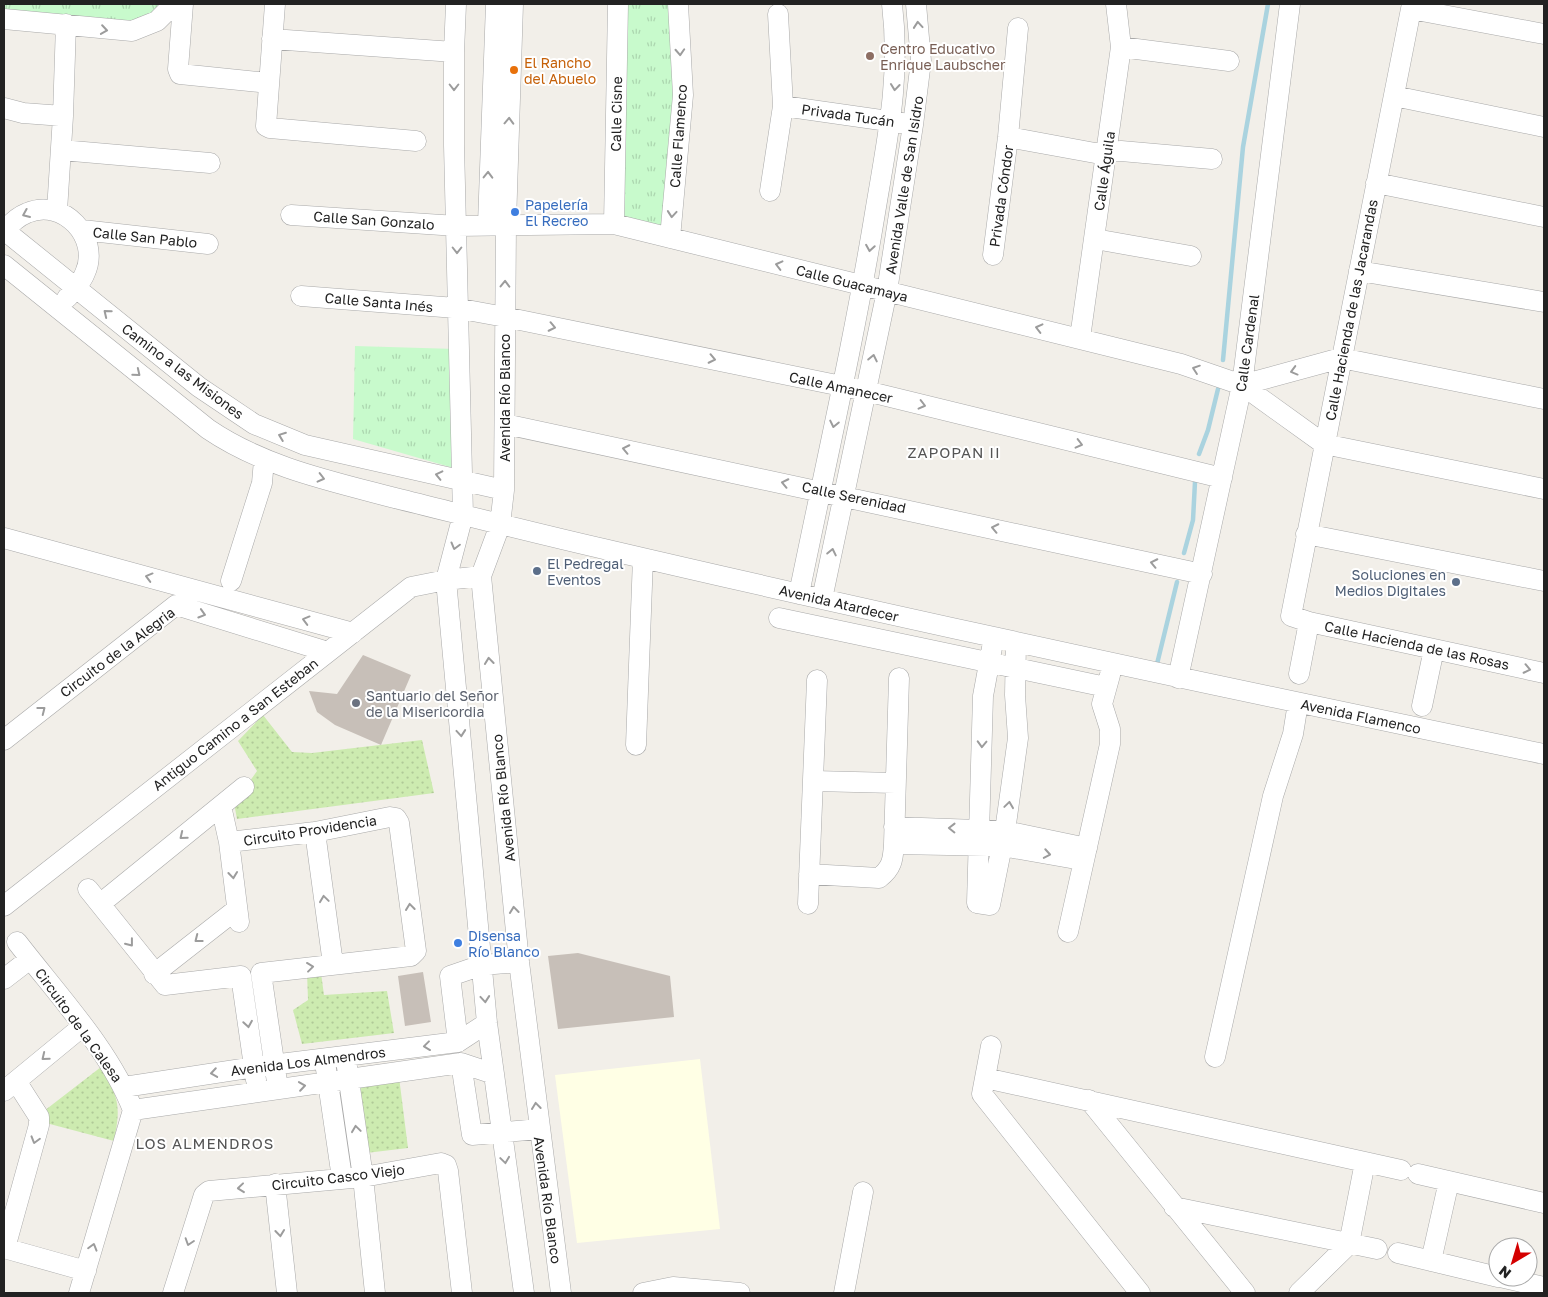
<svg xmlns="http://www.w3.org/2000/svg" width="1548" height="1297" font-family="'Golos Text',sans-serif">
<defs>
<pattern id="grass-dots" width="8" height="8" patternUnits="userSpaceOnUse" patternTransform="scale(1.25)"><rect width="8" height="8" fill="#cdebb0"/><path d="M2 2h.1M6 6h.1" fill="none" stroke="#b0c997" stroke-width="1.8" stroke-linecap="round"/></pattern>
<pattern id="park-tufts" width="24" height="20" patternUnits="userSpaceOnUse" patternTransform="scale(1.25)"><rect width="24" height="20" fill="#c8facc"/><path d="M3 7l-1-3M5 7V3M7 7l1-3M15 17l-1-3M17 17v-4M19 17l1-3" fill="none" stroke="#acd6af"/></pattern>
</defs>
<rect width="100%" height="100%" fill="#f2efe9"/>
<path fill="#ffffe5" d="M700 1059 720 1229 577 1243 555 1075Z"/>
<path fill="url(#grass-dots)" d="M263 715 292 752 312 753 422 740 434 793 237 819 234 803 257 771 238 741Z
M307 972 321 973 324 995 387 991 394 1033 302 1044 293 1010 308 1000Z
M101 1067C119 1098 121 1105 114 1141L46 1123 44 1111Z
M399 1077 408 1148 366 1153 352 1082Z"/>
<path fill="url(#park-tufts)" d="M4 4H161L154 16 137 22 4 14Z
M623 4H671L675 96 667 231 619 220Z
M355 346 456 349 457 469 353 439Z"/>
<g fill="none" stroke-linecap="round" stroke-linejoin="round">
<path stroke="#aad3df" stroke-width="4.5" d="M1223 360 1243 147 1268 4
M1199 454 1208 430 1218 389
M1184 553 1193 520 1195 482
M1157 664 1177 582"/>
</g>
<path fill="#c7bfb8" d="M363 655 411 675 381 745 335 725 317 712 309 691 337 694Z
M578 953 670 976 674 1017 558 1029 548 956Z
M423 972 431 1022 405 1026 398 976Z"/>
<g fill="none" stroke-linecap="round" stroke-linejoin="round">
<defs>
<path id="minor" d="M183 4 178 69 180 74 269 83
M275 4 266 126 270 128 416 141
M456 4 454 52V145L463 515 446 580 487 1023 524 1293
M513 4 506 223 504 490 500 525 481 576 519 962 561 1293
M1412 4 1291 616 1309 622 1544 673
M1411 9 1544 34
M4 19 132 31 157 21 174 4
M272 39 454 52
M1121 47 1229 61
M1394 96 1544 127
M783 106 902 123
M4 108 23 113 63 116
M1008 137 1095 153 1121 151 1212 159
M61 150 210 163
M1376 183 1544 217
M770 191 783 106 778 14
M57 211 63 116 66 24
M291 215 457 226 614 224 1181 364 1242 385 1324 444 1544 489
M488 224 496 4
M614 224 618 4
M4 230 199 387 254 424 305 445 504 490
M82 230 208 244
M4 232C10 224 17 217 27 213 63 197 101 238 85 273 82 282 73 291 67 298
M670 238 683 95 678 4
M1095 239 1191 256
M993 255 1008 137 1018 28
M4 265 208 429C264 467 330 481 395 498 464 515 534 533 604 549 916 622 1230 689 1544 754
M1359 271 1544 302
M301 296 456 308 505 317 866 391 1222 478
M1080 338 1121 47 1116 4
M1242 385 1341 358 1544 399
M505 424 1202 574
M1306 534 1544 581
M4 538 353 633
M231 581 262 483 264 460
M799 594C825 467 854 341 875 213 887 140 901 79 892 4
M822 599 887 291 913 125 921 61 916 4
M779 618 1106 687
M994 637 983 696 977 903 990 905 1005 831 1018 738 1015 695 1016 643
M1299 674 1309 622
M1178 678 1242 385 1290 4
M1422 706 1434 649
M4 740 176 605 328 652
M636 745 643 558
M814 781 895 783
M221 806 229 842 239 922
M894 827 1005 831 1087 848
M315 832 333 964
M229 842 315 832 390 817 396 818 399 823 416 951 411 956 261 973 278 1089
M894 844 1002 846 1076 859
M809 874 879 878C892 868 893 860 894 844L899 678
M88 889 165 985 241 976 256 1080
M100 904 244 787
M808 904 817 680
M4 906 411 587 446 580 481 576
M1068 932 1110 744V729L1102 704 1110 675
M17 942C57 994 110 1050 133 1110L79 1293
M154 974 237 909
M4 979 30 959
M458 1042 450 976 482 965 519 962
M991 1046 982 1094 1140 1293
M1215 1057 1273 796 1293 734 1298 703
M461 1063 472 1135 539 1129
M347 1067 363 1177 375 1293
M326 1069 342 1178
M985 1078 1401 1170
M124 1087 255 1067 458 1042 487 1023
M4 1091 83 1026
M1089 1100 1245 1293
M133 1110 461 1063 494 1074
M1418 1174 1544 1203
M275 1184 287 1293
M1174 1207 1377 1249
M4 1248 86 1271
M5 1248 39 1125V1117L16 1081
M1398 1253 1498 1277
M1431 1261 1449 1181
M1500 1277 1544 1287
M173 1293 204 1195 209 1191 363 1177 441 1163 446 1165 448 1171 462 1293
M643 1293 673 1287 740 1293
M844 1293 863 1192
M1299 1293 1349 1244 1365 1162"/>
</defs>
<use href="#minor" stroke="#a9a9a9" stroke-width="21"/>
<use href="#minor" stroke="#fff" stroke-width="20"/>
</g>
<defs><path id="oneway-chevron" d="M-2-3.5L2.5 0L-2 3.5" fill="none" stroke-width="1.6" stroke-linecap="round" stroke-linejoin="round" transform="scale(1.25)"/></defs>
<g stroke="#9c9c9c">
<use href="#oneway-chevron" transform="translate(918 25) rotate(-95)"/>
<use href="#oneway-chevron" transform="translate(104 30) rotate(8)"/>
<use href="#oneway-chevron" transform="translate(680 52) rotate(87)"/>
<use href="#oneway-chevron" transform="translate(454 87) rotate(90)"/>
<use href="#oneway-chevron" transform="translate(895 87) rotate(96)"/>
<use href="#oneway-chevron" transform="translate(509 121) rotate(-88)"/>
<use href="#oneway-chevron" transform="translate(488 175) rotate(-89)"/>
<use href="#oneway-chevron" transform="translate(26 214) rotate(157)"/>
<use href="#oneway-chevron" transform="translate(672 214) rotate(95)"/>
<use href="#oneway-chevron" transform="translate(870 248) rotate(99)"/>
<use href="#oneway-chevron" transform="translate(457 250) rotate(90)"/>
<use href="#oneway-chevron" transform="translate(779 265) rotate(-166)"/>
<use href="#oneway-chevron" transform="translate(505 284) rotate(-89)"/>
<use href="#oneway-chevron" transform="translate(107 313) rotate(-141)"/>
<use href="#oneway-chevron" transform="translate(552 327) rotate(12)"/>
<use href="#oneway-chevron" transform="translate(1039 328) rotate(-166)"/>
<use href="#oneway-chevron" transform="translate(873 358) rotate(-78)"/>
<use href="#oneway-chevron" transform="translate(712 359) rotate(12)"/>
<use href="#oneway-chevron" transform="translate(1196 369) rotate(-161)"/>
<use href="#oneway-chevron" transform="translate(1294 371) rotate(165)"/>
<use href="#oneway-chevron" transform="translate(137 373) rotate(39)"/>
<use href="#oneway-chevron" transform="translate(922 405) rotate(14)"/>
<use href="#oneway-chevron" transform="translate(834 424) rotate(102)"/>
<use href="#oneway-chevron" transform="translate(282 436) rotate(-159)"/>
<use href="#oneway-chevron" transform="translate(1079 444) rotate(14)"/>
<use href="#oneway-chevron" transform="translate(626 449) rotate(-168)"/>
<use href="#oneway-chevron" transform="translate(439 475) rotate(-167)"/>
<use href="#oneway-chevron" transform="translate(321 478) rotate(14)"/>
<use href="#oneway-chevron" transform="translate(785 483) rotate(-168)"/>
<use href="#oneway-chevron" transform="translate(995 528) rotate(-168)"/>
<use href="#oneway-chevron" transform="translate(455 546) rotate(105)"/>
<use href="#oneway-chevron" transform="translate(832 552) rotate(-78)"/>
<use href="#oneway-chevron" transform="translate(1154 563) rotate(-168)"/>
<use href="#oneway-chevron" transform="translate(149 577) rotate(-165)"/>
<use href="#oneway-chevron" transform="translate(202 614) rotate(17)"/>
<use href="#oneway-chevron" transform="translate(306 620) rotate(-165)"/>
<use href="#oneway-chevron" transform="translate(489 661) rotate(-96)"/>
<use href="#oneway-chevron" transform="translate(1527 669) rotate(12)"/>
<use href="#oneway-chevron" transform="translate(42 710) rotate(-38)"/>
<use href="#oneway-chevron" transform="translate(461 733) rotate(85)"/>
<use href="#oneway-chevron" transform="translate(982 744) rotate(92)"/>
<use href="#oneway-chevron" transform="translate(1009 805) rotate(-82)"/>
<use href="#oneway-chevron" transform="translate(952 828) rotate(-179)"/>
<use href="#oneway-chevron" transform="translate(183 836) rotate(141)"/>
<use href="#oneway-chevron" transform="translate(1047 854) rotate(10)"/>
<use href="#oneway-chevron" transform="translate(233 875) rotate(84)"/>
<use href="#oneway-chevron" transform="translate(324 899) rotate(-98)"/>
<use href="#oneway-chevron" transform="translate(410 907) rotate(-97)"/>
<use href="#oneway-chevron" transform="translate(514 910) rotate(-96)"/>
<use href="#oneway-chevron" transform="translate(198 939) rotate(142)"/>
<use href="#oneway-chevron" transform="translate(130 943) rotate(52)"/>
<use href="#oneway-chevron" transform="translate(310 967) rotate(-7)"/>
<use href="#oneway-chevron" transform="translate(485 999) rotate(85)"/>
<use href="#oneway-chevron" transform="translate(248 1024) rotate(81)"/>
<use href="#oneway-chevron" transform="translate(427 1046) rotate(173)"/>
<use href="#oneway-chevron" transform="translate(45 1057) rotate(141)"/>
<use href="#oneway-chevron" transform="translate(214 1073) rotate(171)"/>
<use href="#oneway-chevron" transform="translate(302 1086) rotate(-8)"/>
<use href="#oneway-chevron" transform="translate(536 1106) rotate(-97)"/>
<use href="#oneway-chevron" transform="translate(356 1129) rotate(-98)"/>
<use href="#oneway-chevron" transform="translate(35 1140) rotate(106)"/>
<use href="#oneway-chevron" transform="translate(505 1160) rotate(82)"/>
<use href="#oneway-chevron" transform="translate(241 1188) rotate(174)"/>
<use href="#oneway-chevron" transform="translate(280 1233) rotate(84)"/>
<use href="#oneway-chevron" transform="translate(189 1242) rotate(108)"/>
<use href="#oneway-chevron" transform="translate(93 1247) rotate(-74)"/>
</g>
<circle fill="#8d6e63" stroke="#fff" stroke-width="2" cx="870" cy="56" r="5"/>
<circle fill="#e8710a" stroke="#fff" stroke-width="2" cx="514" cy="70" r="5"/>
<g fill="#3f7fe0" stroke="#fff" stroke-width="2">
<circle cx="515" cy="212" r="5"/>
<circle cx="458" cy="943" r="5"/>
</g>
<g fill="#5c6f8a" stroke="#fff" stroke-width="2">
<circle cx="537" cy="571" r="5"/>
<circle cx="1456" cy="582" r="5"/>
</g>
<circle fill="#6b7280" stroke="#fff" stroke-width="2" cx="356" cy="703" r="5"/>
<g text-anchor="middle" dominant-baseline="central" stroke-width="4" stroke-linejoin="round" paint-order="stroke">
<g font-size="14" fill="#785e54" stroke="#fff" text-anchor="start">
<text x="880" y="48">Centro Educativo<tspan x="880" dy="16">Enrique Laubscher</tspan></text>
</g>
<g font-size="14" fill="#c56008" stroke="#fff" text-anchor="start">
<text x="524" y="62">El Rancho<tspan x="524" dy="16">del Abuelo</tspan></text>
</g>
<g font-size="14" fill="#222" stroke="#fff">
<text transform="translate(616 114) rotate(-89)">Calle Cisne</text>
<text transform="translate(848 115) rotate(8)">Privada Tucán</text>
<text transform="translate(678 136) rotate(-86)">Calle Flamenco</text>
<text transform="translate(1104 171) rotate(-82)">Calle Águila</text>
<text transform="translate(904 185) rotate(-81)">Avenida Valle de San Isidro</text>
<text transform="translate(1001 196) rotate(-82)">Privada Cóndor</text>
<text transform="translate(374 220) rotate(4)">Calle San Gonzalo</text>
<text transform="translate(145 237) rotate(6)">Calle San Pablo</text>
<text transform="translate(852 283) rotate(14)">Calle Guacamaya</text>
<text transform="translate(379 302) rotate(5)">Calle Santa Inés</text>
<text transform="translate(1351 310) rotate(-79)">Calle Hacienda de las Jacarandas</text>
<text transform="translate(1247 343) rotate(-82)">Calle Cardenal</text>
<text transform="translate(183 371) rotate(37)">Camino a las Misiones</text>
<text transform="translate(841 387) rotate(12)">Calle Amanecer</text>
<text transform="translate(504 398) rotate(-90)">Avenida Río Blanco</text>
<text transform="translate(854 497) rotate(12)">Calle Serenidad</text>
<text transform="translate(839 603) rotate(13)">Avenida Atardecer</text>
<text transform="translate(1417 645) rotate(12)">Calle Hacienda de las Rosas</text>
<text transform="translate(117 652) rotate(-37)">Circuito de la Alegria</text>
<text transform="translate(1361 716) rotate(12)">Avenida Flamenco</text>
<text transform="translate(235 724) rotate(-38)">Antiguo Camino a San Esteban</text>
<text transform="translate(503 798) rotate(-96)">Avenida Río Blanco</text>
<text transform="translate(310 830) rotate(-9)">Circuito Providencia</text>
<text transform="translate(79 1025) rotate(54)">Circuito de la Calesa</text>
<text transform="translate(308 1061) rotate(-7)">Avenida Los Almendros</text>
<text transform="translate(338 1177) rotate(-7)">Circuito Casco Viejo</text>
<text transform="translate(548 1200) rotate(82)">Avenida Río Blanco</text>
</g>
<g font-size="14" fill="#366cbe" stroke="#fff" text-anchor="start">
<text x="525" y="204">Papelería<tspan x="525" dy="16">El Recreo</tspan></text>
<text x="468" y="935">Disensa<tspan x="468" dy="16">Río Blanco</tspan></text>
</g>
<g font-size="14" fill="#4e5e75" stroke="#fff" text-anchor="start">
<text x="547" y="563">El Pedregal<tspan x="547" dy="16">Eventos</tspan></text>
<text x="1446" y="574" text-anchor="end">Soluciones en<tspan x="1446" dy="16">Medios Digitales</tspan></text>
</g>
<g font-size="14" fill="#5b616d" stroke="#fff" text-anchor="start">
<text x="366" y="695">Santuario del Señor<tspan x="366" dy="16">de la Misericordia</tspan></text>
</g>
<g font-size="15" letter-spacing="1" fill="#555" stroke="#fff">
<text x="954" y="452">ZAPOPAN II</text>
<text x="205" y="1143">LOS ALMENDROS</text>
</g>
</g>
<rect width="1548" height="1297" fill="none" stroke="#222222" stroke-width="10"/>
<g transform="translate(1513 1262) rotate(218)"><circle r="24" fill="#ffffff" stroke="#a7a7a7"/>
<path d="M0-4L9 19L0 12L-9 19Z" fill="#d40000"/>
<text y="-8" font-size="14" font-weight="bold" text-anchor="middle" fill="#222222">N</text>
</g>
</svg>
